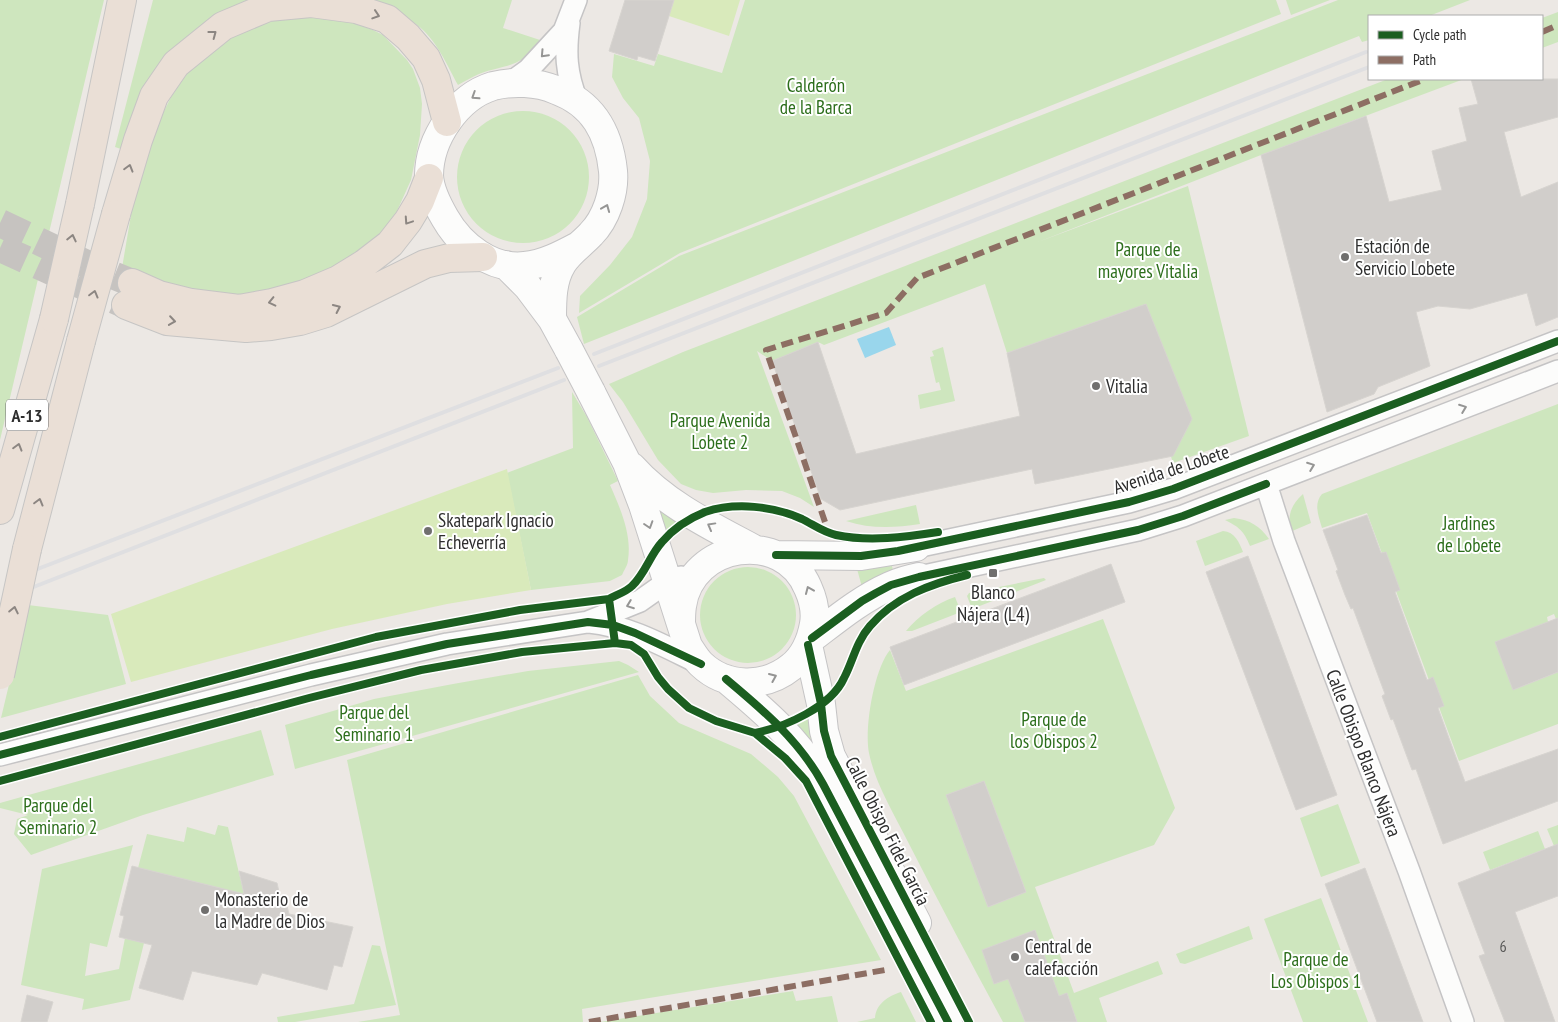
<svg xmlns="http://www.w3.org/2000/svg" width="1558" height="1022" font-family="'PT Sans Narrow',sans-serif">
<rect width="100%" height="100%" fill="#ece8e4"/>
<path fill="#cee6be" fill-rule="evenodd" d="M0 0H104L0 440Z
M153 0H258L229 12 124 150 115 147Z
M369 0H512L503 28 540 40C519 70 508 63 479 74 472 77 465 81 458 85 447 65 436 39 417 25 403 14 385 8 369 0Z
M745 0H1276L1281 14 680 253 579 313 580 296 610 265 632 237 647 199 650 161 639 118 623 98 612 77 614 54 654 66 658 54 722 73Z
M1286 0H1330L1291 15Z
M1338 0H1470L1429 16H1369V40L1362 42 1359 36 584 344 577 317 679 256Z
M1558 12V42L1542 48V18Z
M329 17 352 22 373 30 383 35 407 60 413 69 420 88 422 104 420 135 411 180 397 211 381 235 318 281 225 299 134 274 122 268 134 197 158 123 171 97 191 68 224 42 250 27 284 18Z
M1388 79H1464L1261 155 1038 242 1188 186 1249 436 1173 463 1126 311 1007 353 985 284 824 345 818 342 772 361 757 351 814 507 800 498 782 491 746 490 713 493 696 490 681 484 658 460 623 402 609 384 683 352Z
M457 177a66 66 0 1 1 132 0a66 66 0 1 1-132 0Z
M943 347 955 401 920 409 918 395 941 390 939 382 936 383 930 357 934 356 932 351Z
M572 392 587 417 618 481 610 485C620 508 632 534 628 560 628 565 624 570 622 575L610 581 531 590 507 473 573 448Z
M1558 404V618L1556 619 1554 614 1547 617 1548 622 1513 690 1558 672V724L1459 761 1367 513 1322 528C1319 517 1313 504 1322 494Z
M1303 494 1311 523 1290 532C1288 515 1290 506 1303 494Z
M653 498 681 518 658 538Z
M916 505 920 524C894 528 870 529 846 521Z
M1234 518C1250 520 1260 526 1269 539L1250 546C1244 531 1239 527 1225 520Z
M1223 531C1235 532 1239 542 1243 552L1205 566 1196 541Z
M892 566 894 575 862 587 857 569Z
M700 615a48 48 0 1 1 96 0a48 48 0 1 1-96 0Z
M1044 578 1046 580 972 609 967 596 969 593Z
M955 597 961 612 912 631H906C918 616 937 603 955 597Z
M28 605 108 615 126 684 1 718Z
M1103 619 1175 808 1154 845 1035 887 1074 993 1158 961 1163 974 1099 998 1107 1022H1077L1067 994 1020 1010 1025 1022H1003C970 961 938 901 907 840 893 812 875 783 869 753 864 729 874 669 890 650L906 691ZM984 781 1026 892 988 907 946 795Z
M619 661 628 665 639 672 295 769 285 725 374 699 453 684 528 671Z
M638 675 650 696 679 723 751 754 778 777 794 796 881 960 582 1009 583 1022H358L400 1015 347 760Z
M812 715 830 765 792 726Z
M261 730 274 775 143 815 31 855 14 834 17 819 28 815 0 808V803Z
M1338 804 1360 863 1321 877 1300 818Z
M218 825 228 827 244 894 138 868 147 834 184 842 187 827 215 835Z
M1558 825V844L1554 846 1547 829Z
M1538 831 1545 849 1490 870 1483 852Z
M133 845 107 947 90 943 85 976 119 969 125 938 144 943 130 1000 82 1010 84 999 21 985 42 869Z
M1321 898 1368 1022H1303L1264 919Z
M1249 926 1253 939 1185 964 1180 963 1176 954Z
M372 945 380 946 396 1005 295 1022H278L277 1017 354 1004Z
M793 991 796 1001 832 996 838 1022H600Z
M901 992 916 1022H857L875 1018C876 1004 888 996 901 992Z"/>
<path fill="#d9eabb" d="M674 0H740L729 36 669 16Z
M507 469 531 590 447 604 332 629 131 682 111 614Z"/>
<path fill="#99d6ec" d="M889 327 896 345 865 358 857 339Z"/>
<path fill="#d1cecb" stroke="#d7d4d0" d="M625 0H674L655 61 638 56 637 60 609 51Z
M1471 79H1558V117L1504 132 1521 197 1558 182V317L1536 326 1527 293 1470 309 1438 306 1416 312 1430 366 1378 387 1374 394 1327 412 1261 155 1366 116 1389 202 1442 190 1432 151 1467 141 1459 108 1478 104Z
M1146 304 1192 419 1173 456 1035 484 1032 469 840 510 821 499 772 361 818 342 856 454 1020 416 1007 353Z
M1367 515 1381 553 1386 552 1400 590 1395 592 1427 680 1433 677 1444 706 1438 708 1465 782 1558 749V801L1443 844 1416 769 1412 770 1393 719 1391 720 1382 696 1385 694 1353 608 1351 609 1345 595 1336 571 1338 570 1323 530Z
M1248 556 1337 795 1296 810 1206 572Z
M1111 564 1125 602 904 685 890 647Z
M1558 618V672L1513 690 1495 642Z
M984 781 1026 892 988 907 946 795Z
M1558 844V896L1515 912 1555 1022H1505L1479 956 1485 954 1458 883Z
M132 866 244 894 239 871 277 883 282 905 287 906 289 914 353 927 342 967 334 965 327 990 262 973 257 985 192 971 183 1000 139 988 152 945 119 937 124 916 120 915Z
M1365 868 1423 1022H1377L1325 884Z
M1035 930 1059 996 1067 993 1077 1022H1025L1008 979 994 984 982 950Z
M27 995 53 1002 47 1022H21Z"/>
<g fill="none" stroke-linecap="round" stroke-linejoin="round">
<path stroke="#c6c3c0" stroke-width="28" stroke-dasharray="28 14" stroke-linecap="butt" d="M0 223 93 267 132 283
M0 248 126 305"/>
<defs>
<path id="street" d="M569 23C565 53 566 73 577 101
M510 83 528 70 564 31 576 0
M1266 484 1284 541 1409 871 1463 1022
M916 547 1129 502 1173 489 1558 341
M919 577 1138 530 1183 516 1558 371
M589 622C629 626 664 646 701 664
M0 755 311 675 447 644 588 622 640 601 667 582 681 577"/>
<path id="secondary" d="M506 265 528 287 552 319 569 350
M552 319C552 300 552 280 562 264 569 252 582 244 591 234 606 219 615 192 613 171 609 133 594 104 556 90 537 82 513 81 493 86 457 97 429 139 429 176 430 191 438 206 445 218 461 246 492 270 525 266 544 264 561 255 578 246
M591 392 627 463 643 505 688 646C692 652 696 659 701 664 726 688 765 688 791 667 805 656 811 641 814 624 816 612 813 599 808 588 783 528 691 542 682 606 681 612 681 618 681 624
M632 467C665 504 711 526 754 549
M776 555 861 556 916 547
M812 638C837 619 861 599 890 586 899 582 909 579 919 577
M808 645 821 704 824 731 831 756 917 923
M726 679C763 710 799 740 823 784L948 1022"/>
<path id="highway" d="M80 204 122 0
M116 214 138 140 154 96 176 64 223 26 268 7 311 3 356 9 387 19 408 37 426 58 436 80 447 122
M132 283 159 295 191 303 239 309 272 303 305 294 338 280 364 264 390 244 408 221 420 201 429 178
M126 305 167 321 246 328 271 326 300 321 326 313 425 264 449 258 483 257
M0 510 54 319
M27 549 81 341"/>
</defs>
<use href="#street" stroke="#c5c4c5" stroke-width="24"/>
<use href="#secondary" stroke="#c5c4c5" stroke-width="30"/>
<use href="#highway" stroke="#c6c5c4" stroke-width="30"/>
<use href="#street" stroke="#fcfcfb" stroke-width="21"/>
<use href="#secondary" stroke="#fcfcfb" stroke-width="28"/>
<use href="#highway" stroke="#eadfd6" stroke-width="28"/>
<path stroke="#dfdfe1" stroke-width="4" d="M594 354 1366 52
M599 366 1369 67
M35 570 558 368
M31 588 564 380"/>
<defs>
<path id="secondary-bridge" d="M569 350 591 392"/>
<path id="highway-bridge" d="M54 319 80 204
M81 341 116 214
M0 675 27 549"/>
</defs>
<use href="#secondary-bridge" stroke="#c5c4c5" stroke-width="30" stroke-linecap="butt"/>
<use href="#highway-bridge" stroke="#c6c5c4" stroke-width="30" stroke-linecap="butt"/>
<use href="#secondary-bridge" stroke="#fcfcfb" stroke-width="28"/>
<use href="#highway-bridge" stroke="#eadfd6" stroke-width="28"/>
<path stroke="#8d6e63" stroke-width="6" stroke-dasharray="12 6" stroke-linecap="butt" d="M1542 32 1558 25
M825 522 766 350 886 313 917 278 1425 79
M589 1022 885 970"/>
<defs>
<path id="cycleway" d="M776 555 861 556 898 551 1129 502 1173 489 1558 341
M812 638 862 601 876 593 891 585 919 577 1138 530 1183 516 1266 484
M808 645 821 704 824 731 831 756 969 1022
M726 679C763 710 799 740 823 784L948 1022
M755 733C785 727 831 707 844 678 853 661 856 642 870 626 895 597 930 584 967 575
M0 737 376 637 520 610 609 599
M0 755 311 675 447 644 588 622 613 625 635 633 701 664
M0 781 309 698 421 670 522 652 615 643
M931 1022 806 781 785 758 755 733 716 721 689 708 668 689 658 677 644 654 631 645 615 643 609 599C616 595 626 592 632 586 645 574 650 555 662 542 673 529 690 518 705 512 735 502 774 506 802 519 814 525 823 532 836 535 869 542 906 537 938 532"/>
</defs>
<use href="#cycleway" stroke="#fff" stroke-width="11"/>
<use href="#cycleway" stroke="#1b5e20" stroke-width="8"/>
</g>
<defs><path id="oneway-chevron" d="M-2-3.5L2.5 0L-2 3.5" fill="none" stroke-width="1.6" stroke-linecap="round" stroke-linejoin="round" transform="scale(1.25)"/></defs>
<g stroke="#8c8682">
<use href="#oneway-chevron" transform="translate(376 15) rotate(18)"/>
<use href="#oneway-chevron" transform="translate(213 34) rotate(-37)"/>
<use href="#oneway-chevron" transform="translate(129 168) rotate(-74)"/>
<use href="#oneway-chevron" transform="translate(408 221) rotate(124)"/>
<use href="#oneway-chevron" transform="translate(72 238) rotate(-77)"/>
<use href="#oneway-chevron" transform="translate(94 294) rotate(-75)"/>
<use href="#oneway-chevron" transform="translate(272 302) rotate(167)"/>
<use href="#oneway-chevron" transform="translate(337 308) rotate(-25)"/>
<use href="#oneway-chevron" transform="translate(172 321) rotate(8)"/>
<use href="#oneway-chevron" transform="translate(18 447) rotate(-74)"/>
<use href="#oneway-chevron" transform="translate(39 502) rotate(-75)"/>
<use href="#oneway-chevron" transform="translate(14 610) rotate(-78)"/>
</g>
<g stroke="#959594">
<use href="#oneway-chevron" transform="translate(544 54) rotate(133)"/>
<use href="#oneway-chevron" transform="translate(475 96) rotate(147)"/>
<use href="#oneway-chevron" transform="translate(606 208) rotate(-68)"/>
<use href="#oneway-chevron" transform="translate(1463 408) rotate(-21)"/>
<use href="#oneway-chevron" transform="translate(1311 466) rotate(-21)"/>
<use href="#oneway-chevron" transform="translate(649 525) rotate(72)"/>
<use href="#oneway-chevron" transform="translate(711 526) rotate(-151)"/>
<use href="#oneway-chevron" transform="translate(809 590) rotate(-113)"/>
<use href="#oneway-chevron" transform="translate(630 605) rotate(159)"/>
<use href="#oneway-chevron" transform="translate(773 677) rotate(-23)"/>
</g>
<g fill="#706f6e" stroke="#fff" stroke-width="2">
<circle cx="1345" cy="257" r="5"/>
<circle cx="1096" cy="386" r="5"/>
<circle cx="428" cy="531" r="5"/>
<rect x="988" y="568" width="10" height="10" rx="2.5"/>
<circle cx="205" cy="910" r="5"/>
<circle cx="1015" cy="957" r="5"/>
</g>
<g text-anchor="middle" dominant-baseline="central" stroke-width="4" stroke-linejoin="round" paint-order="stroke">
<g font-size="16" fill="#585857">
<text x="1503" y="946">6</text>
</g>
<rect fill="#fff" stroke="#6d6d6d" stroke-width="1" x="6" y="399.5" width="42" height="31" rx="4"/>
<g font-size="18" font-weight="bold" fill="#2e2e2e">
<text x="27" y="415">A-13</text>
</g>
<g font-size="19" fill="#2c6e1b" stroke="#fff">
<text x="816" y="85">Calderón<tspan x="816" dy="22">de la Barca</tspan></text>
<text x="1148" y="249">Parque de<tspan x="1148" dy="22">mayores Vitalia</tspan></text>
<text x="720" y="420">Parque Avenida<tspan x="720" dy="22">Lobete 2</tspan></text>
<text x="1469" y="523">Jardines<tspan x="1469" dy="22">de Lobete</tspan></text>
<text x="374" y="712">Parque del<tspan x="374" dy="22">Seminario 1</tspan></text>
<text x="1054" y="719">Parque de<tspan x="1054" dy="22">los Obispos 2</tspan></text>
<text x="58" y="805">Parque del<tspan x="58" dy="22">Seminario 2</tspan></text>
<text x="1316" y="959">Parque de<tspan x="1316" dy="22">Los Obispos 1</tspan></text>
</g>
<g font-size="19" fill="#2e2e2e" stroke="#fff" text-anchor="start">
<text x="1355" y="246">Estación de<tspan x="1355" dy="22">Servicio Lobete</tspan></text>
<text x="1106" y="386">Vitalia</text>
<text x="438" y="520">Skatepark Ignacio<tspan x="438" dy="22">Echeverría</tspan></text>
<text x="993" y="592" text-anchor="middle">Blanco<tspan x="993" dy="22">Nájera (L4)</tspan></text>
<text x="215" y="899">Monasterio de<tspan x="215" dy="22">la Madre de Dios</tspan></text>
<text x="1025" y="946">Central de<tspan x="1025" dy="22">calefacción</tspan></text>
</g>
<g font-size="19" fill="#2e2e2e" stroke="#fff">
<text transform="translate(1171 469) rotate(-18)">Avenida de Lobete</text>
<text transform="translate(1364 753) rotate(69)">Calle Obispo Blanco Nájera</text>
<text transform="translate(888 831) rotate(63)">Calle Obispo Fidel García</text>
</g>
</g>
<rect x="1368" y="15" width="175" height="65" fill="#ffffff" stroke="#ababab"/>
<rect x="1378" y="31" width="25" height="8" fill="#1b5e20" stroke="#ababab"/>
<text x="1413" y="40" font-size="15" fill="#2e2e2e">Cycle path</text>
<rect x="1378" y="56" width="25" height="8" fill="#8d6e63" stroke="#ababab"/>
<text x="1413" y="65" font-size="15" fill="#2e2e2e">Path</text>
</svg>
